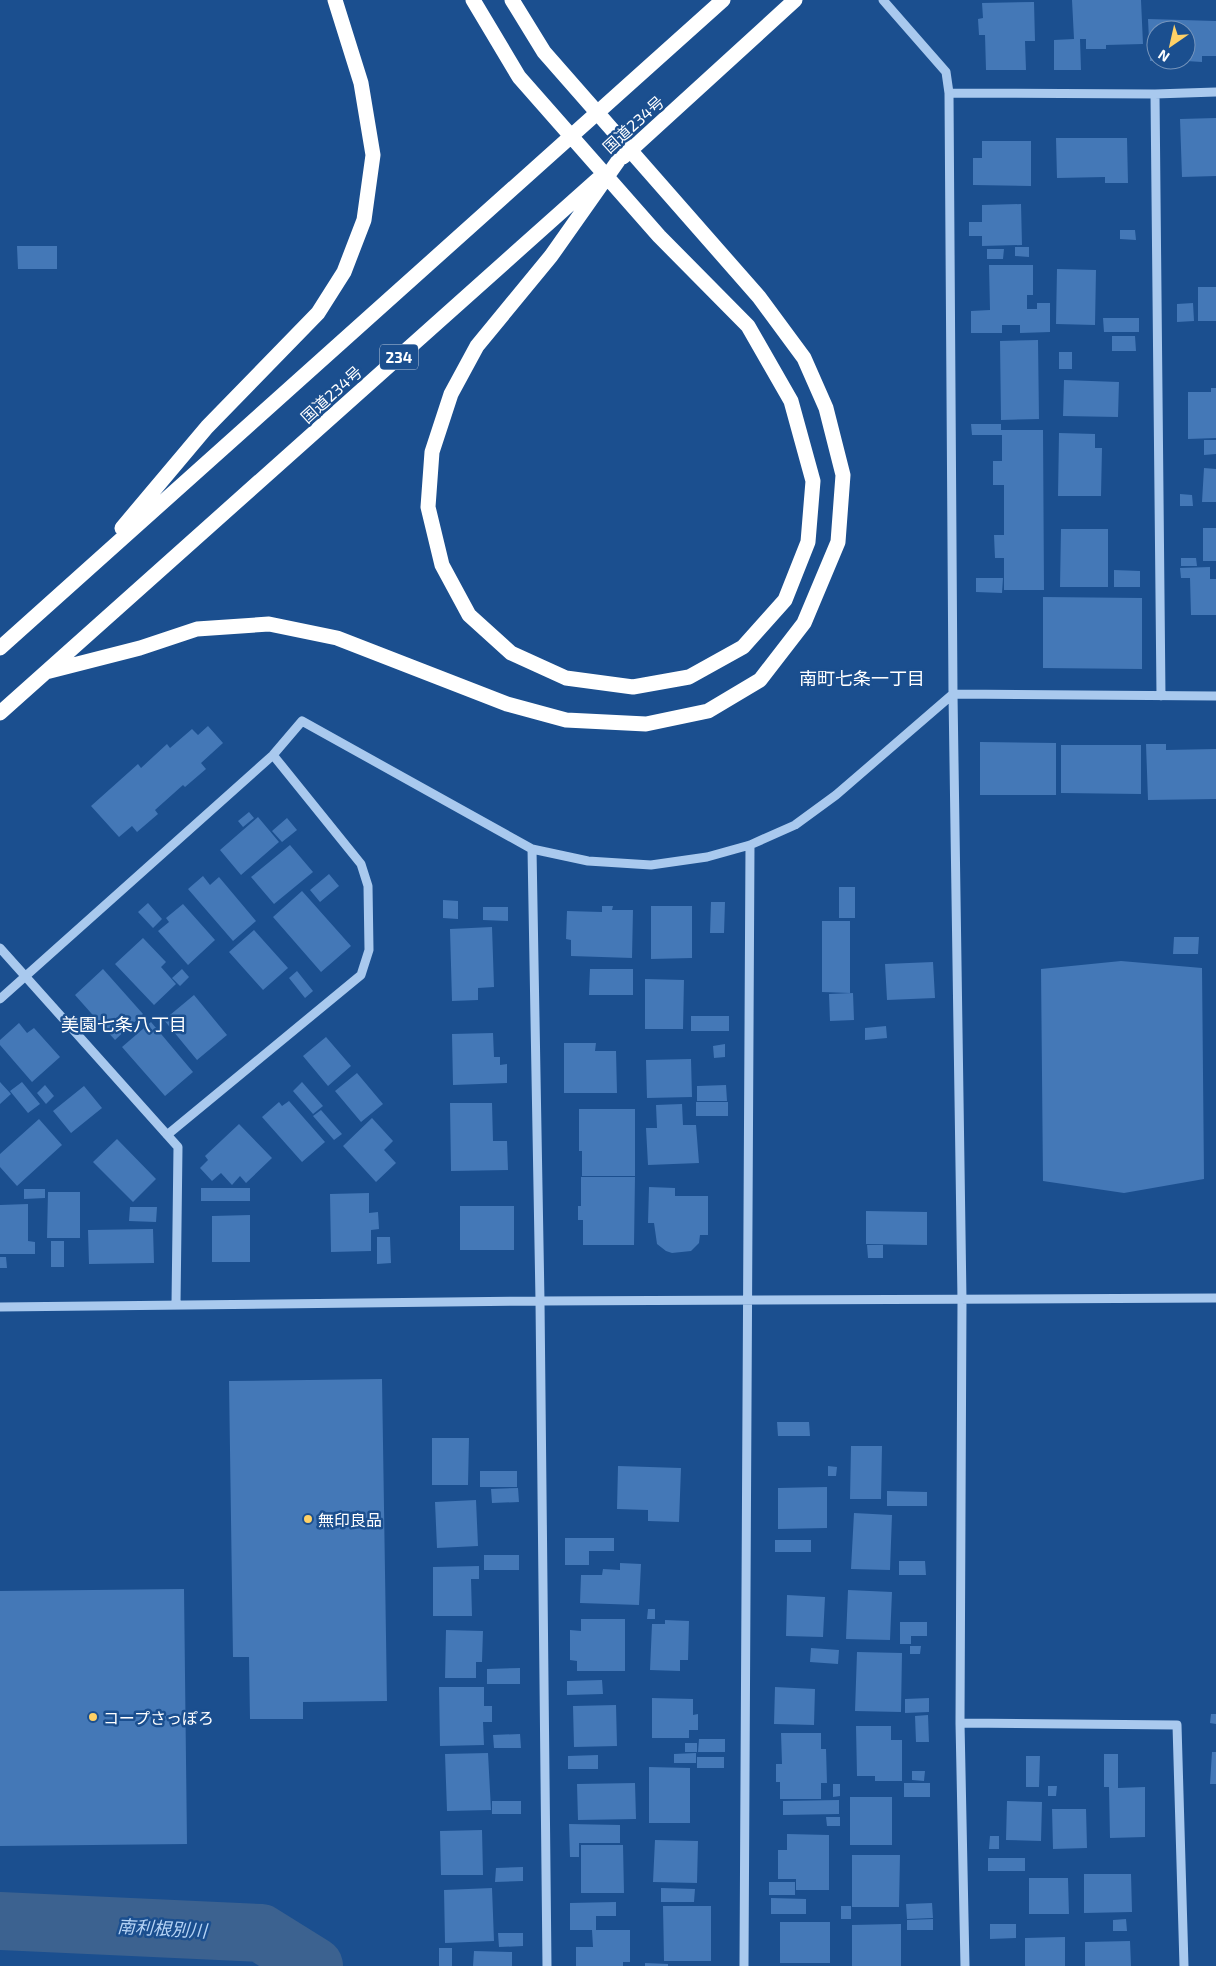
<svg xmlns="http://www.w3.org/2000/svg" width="1216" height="1966" font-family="'Exo 2','Noto Sans JP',sans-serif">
<rect width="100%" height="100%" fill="#1b4f8f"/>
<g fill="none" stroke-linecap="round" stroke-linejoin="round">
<path stroke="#3c6290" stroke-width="58" d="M0 1921 261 1933 314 1966"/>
</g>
<path fill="#4478b7" d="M1072 0H1141L1143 44 1106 45V49H1086V39H1080L1081 70H1054V40L1074 39Z
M1034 2 1035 41H1025L1026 70H986L985 35H979L978 19 983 18 982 3Z
M1148 19 1216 21V56H1202V62L1186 61V30H1156V61H1150Z
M1216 118V176L1182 177 1180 119Z
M1056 138H1127L1128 183H1105V177L1057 178Z
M982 141H1031V186L973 185V158H982Z
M1021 204 1022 245 982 246V236H969V222H982V205Z
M1120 230H1135L1136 240 1120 239Z
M17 246H57V269H18Z
M1015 247H1029V257L1015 256Z
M987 249H1004L1003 259H987Z
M989 265H1033V295H1027V309H1037V303H1050V332L1020 333V325H1002V333H971V311L990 310Z
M1057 269 1096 270 1095 325 1056 324Z
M1198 287H1216V321H1198Z
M1193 303 1194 321 1177 322V304Z
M1103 318H1139V332H1104Z
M1112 336H1135L1136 351H1112Z
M1038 340 1039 419 1001 420 1000 341Z
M1059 352H1072V369H1059Z
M1064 380 1119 382 1118 417 1063 416Z
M1211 388H1216V438L1188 439V392H1211Z
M971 424H1001V430H1043L1044 590H1004V558H995L994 535H1004V485H993V461H1002V435H972Z
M1059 433 1095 434V448H1102L1101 496H1058Z
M1204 440H1216V454L1204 455Z
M1204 468 1216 469V502H1202Z
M1180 494 1192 495 1193 506H1180Z
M1203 528H1216V561H1203Z
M1061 529H1108V587H1060Z
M1181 558H1196L1197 566H1181Z
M1210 567V579H1216V615H1191L1190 578H1181L1180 568Z
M1114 570 1140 571V587H1114Z
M976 578H1003L1002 593 976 592Z
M1043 597 1142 598V669L1043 668Z
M208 726 223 743 201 763 206 769 185 787 183 785 155 810 158 814 137 832 132 826 119 837 91 806 138 764 141 768 167 744 170 748 192 729 198 735Z
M980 742 1056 743V795H980Z
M1146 744H1166V750L1216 749V799L1148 800Z
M1061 745H1141V794L1061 793Z
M249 812 254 818 243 827 238 821Z
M258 817 279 842 241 875 220 850Z
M287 818 297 830 282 842 272 831Z
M290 845 313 872 274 904 251 877Z
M329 874 339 886 320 902 310 890Z
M203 876 210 885 219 877 256 921 233 941 188 889Z
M839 887H855V918H839Z
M302 891 351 946 321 972 273 917Z
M443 900 458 901V919L443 918Z
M711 902H725L724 933H710Z
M148 903 162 919 153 928 138 912Z
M183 904 215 940 188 965 158 931 169 922 166 918Z
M602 906H613L612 910H633L632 958 571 956V940L566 939 567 911 602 912Z
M651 906H692V958L651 959Z
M483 907H508V921L483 920Z
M822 921H850V993L822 992Z
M492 927 494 987 478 988V1000L452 1001 450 929Z
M254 930 288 968 263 990 229 952Z
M1174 937H1199L1198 954H1173Z
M143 938 166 962 161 967 176 984 154 1005 115 964Z
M1121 961 1202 968 1204 1179 1124 1193 1043 1181 1041 969Z
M933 962 935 998 887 1000 885 964Z
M103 969 143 1014 115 1040 75 995Z
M182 969 189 977 180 986 172 978Z
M590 969H633V995H589Z
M297 971 313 991 305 998 289 978Z
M645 979 684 980 683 1029H645Z
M853 993 854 1020 830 1021 829 994Z
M194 995 227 1035 197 1060 164 1020Z
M691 1016H729V1031H691Z
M151 1022 193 1072 165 1096 122 1047Z
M19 1023 27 1033 34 1028 60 1057 32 1082 0 1045V1040Z
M886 1026 887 1038 865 1040V1028Z
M493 1033 494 1057H500V1065L507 1064V1083L453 1085 452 1034Z
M326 1037 351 1066 328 1086 303 1056Z
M564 1043H596L595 1051H616L617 1093H564Z
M725 1044V1057L714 1058 713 1046Z
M691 1059 692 1097 647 1098 646 1060Z
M357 1073 383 1104 361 1122 335 1091Z
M0 1082 11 1094 0 1104Z
M22 1082 40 1104 28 1113 10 1091Z
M302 1082 323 1106 313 1114 293 1091Z
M45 1085 54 1096 46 1104 37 1093Z
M726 1085 727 1101H697V1086Z
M84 1086 102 1108 71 1133 53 1111Z
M289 1101 325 1142 302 1162 262 1117 279 1102 282 1106Z
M696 1102H728V1116H696Z
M450 1103H492L493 1141H507L508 1170 451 1171Z
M682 1104 683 1125H696L699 1163 648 1165 646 1128H657L656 1105Z
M579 1109H635V1176H582V1151H579Z
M321 1110 342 1134 334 1140 313 1116Z
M372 1118 393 1141 384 1150 396 1163 376 1182 343 1146Z
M39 1119 62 1145 17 1186 0 1167V1154Z
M239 1124 272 1158 246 1183 240 1176 232 1185 221 1173 212 1181 200 1168 208 1160 205 1156Z
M117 1139 156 1179 133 1202 93 1162Z
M581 1177H635L634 1245H583V1220H578V1206H581Z
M649 1187 675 1188V1196H708V1235H700L699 1243 691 1251 672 1253 666 1251 657 1244 654 1223H648Z
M201 1188H250V1201H201Z
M24 1189H45V1198L24 1199Z
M48 1192H80V1238H47Z
M369 1193V1213L378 1212 379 1229 371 1230V1251L331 1252 330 1194Z
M28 1204V1241L35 1242V1254H0V1205Z
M460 1206H514V1250H460Z
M130 1207H157L156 1222 129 1221Z
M866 1211 927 1212V1245L866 1244Z
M250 1215V1262H212V1216Z
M153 1229 154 1263 89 1264 88 1230Z
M377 1237H390L391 1263 377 1264Z
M51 1241H64V1267H51Z
M867 1245H883V1258H868Z
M0 1257H6L7 1268H0Z
M382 1379 387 1701 303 1702V1719H250L249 1657H233L229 1381Z
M777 1422H809L810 1436H778Z
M432 1438H469L468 1485H432Z
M851 1446H882L881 1499H850Z
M618 1466 681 1468 679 1522 648 1521V1510L617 1509Z
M828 1466 837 1467 836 1476H828Z
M480 1471H517V1487H480Z
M827 1487V1528L778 1529V1488Z
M518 1488 519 1502 492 1503 491 1489Z
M887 1491 927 1492V1506H887Z
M476 1500 478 1546 437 1548 435 1502Z
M854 1513 892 1515 890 1570 851 1569Z
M565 1538H614V1551H589V1565H565Z
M775 1540H811V1552H775Z
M484 1555H519V1570H484Z
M899 1561H925L926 1575H899Z
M620 1563 641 1564 639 1605 580 1603 581 1575H602L603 1569 620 1570Z
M479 1566V1579H471L472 1616H433V1567Z
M184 1589 187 1844 0 1846V1591Z
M848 1590 892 1592 890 1640 846 1639Z
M787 1595 825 1597 823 1637 786 1636Z
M648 1609H655V1619H647Z
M581 1619H625V1671H577V1661L570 1660V1630L581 1631Z
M665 1620 689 1621 688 1660H680V1671L650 1670 652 1624H665Z
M900 1622H927V1636H911V1644H900Z
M446 1630 483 1631 482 1662H476V1678H445Z
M910 1646H921L920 1654H910Z
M811 1648 839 1650 838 1664 810 1662Z
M857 1652 902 1653 901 1712 855 1711Z
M520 1668V1684H487V1669Z
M602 1680 603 1694 567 1695V1681Z
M439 1687H484V1706H492V1722H483L484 1745 440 1746Z
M775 1687 815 1689 814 1725 774 1724Z
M652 1698 693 1699V1715L698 1714V1730H689V1738H652Z
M929 1698V1712L905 1713V1699Z
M616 1705 617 1746 574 1747 573 1706Z
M1211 1714H1216V1724L1210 1723Z
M928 1715 929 1742H916L915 1716Z
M856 1726H891V1740H902V1781H875V1776H857Z
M781 1733H821V1749H826L827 1783H821V1799H780V1782H776V1764H782Z
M520 1734 521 1748H494L493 1735Z
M699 1739H725V1752H698Z
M685 1743H697V1752H685Z
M1212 1752H1216V1784H1210Z
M488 1753 491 1810 447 1811 445 1754Z
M696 1753V1763H674V1754Z
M1104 1754H1118V1788L1145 1787V1837L1110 1838 1109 1787H1104Z
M598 1755V1769H568V1756Z
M1026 1756H1040L1039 1787H1026Z
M697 1757H724V1768H697Z
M649 1767 690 1768V1823H649Z
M912 1771H925L924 1781 912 1780Z
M635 1783 636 1819 578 1820 577 1784Z
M904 1783H930V1797H904Z
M833 1784H840V1796L833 1797Z
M1048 1786H1057L1056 1796H1048Z
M850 1797H892V1845H850Z
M839 1800V1814L783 1815V1801Z
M492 1801H521V1814H492Z
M1007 1801 1042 1802 1041 1841 1006 1840Z
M1052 1809H1086L1087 1848 1053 1849Z
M826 1817H840V1826H827Z
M569 1824 620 1825V1843H579V1857H570Z
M482 1830 483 1875H441L440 1831Z
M787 1834 829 1835V1890H796V1879H778V1850H787Z
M990 1836H999V1849H989Z
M655 1840 698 1841 697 1883 653 1882Z
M581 1845H623L624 1893H581Z
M852 1855H900L899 1907H852Z
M988 1858H1025V1871H988Z
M523 1867V1881L495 1882 496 1868Z
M1084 1874H1131L1132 1912 1084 1913Z
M1029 1878H1068L1069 1914H1029Z
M769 1882H795V1895H769Z
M492 1888 494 1941 445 1943 444 1890Z
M661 1888 695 1889 694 1902H661Z
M771 1898 806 1899V1914H771Z
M616 1902V1916H596V1930H630V1962H623V1966H576V1947H593L592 1930H570V1903Z
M932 1903 933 1918 907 1919 906 1904Z
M663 1906H711V1961H664Z
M841 1906H851V1919H841Z
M933 1919V1930H907V1920Z
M1126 1919 1127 1931H1113V1920Z
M780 1922H830V1963H780Z
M901 1924V1966H852V1925Z
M990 1924H1016V1938L990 1939Z
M498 1933H523V1946L499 1947Z
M1065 1937V1966H1025V1938Z
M1130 1941 1131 1966H1085V1942Z
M439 1948H452V1966H439Z
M474 1951 512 1952V1966H473Z
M645 1963 668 1964V1966H645Z"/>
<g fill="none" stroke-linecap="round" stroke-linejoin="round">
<path stroke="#a9c9ee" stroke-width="9" d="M883 0 946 72 949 93 1155 94 1216 92
M949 93 953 694 962 1300 960 1723 965 1966
M1155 94 1161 696
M532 849 540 1301 547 1966
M0 948 178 1147 176 1304
M0 999 273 755 302 721 532 849 588 861 651 865 707 857 750 845 795 825 836 795 953 694 1216 696
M167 1135 361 975 369 950 368 886 361 864 273 755
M0 1307 540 1301 1216 1298
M960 1723 1177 1725 1184 1966
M744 1966 750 845"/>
<path stroke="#fff" stroke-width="15" d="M473 0 519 77 659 236 748 326 791 401 813 481 808 542 785 600 743 647 689 677 633 687 566 678 511 653 469 615 442 565 428 507 432 452 451 394 477 346 551 256 618 161
M623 157 795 0
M122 528 207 427 318 313 344 272 364 220 373 155 361 83 335 0
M0 648 723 0
M46 672 140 648 197 629 269 624 337 638 507 704 566 720 646 724 708 711 760 680 804 623 838 542 843 475 826 408 804 358 759 297 544 52 512 0
M0 713 598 179"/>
</g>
<g fill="#ffd166" stroke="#1b4f8f" stroke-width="2">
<circle cx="308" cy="1519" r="5"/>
<circle cx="93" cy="1717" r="5"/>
</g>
<g text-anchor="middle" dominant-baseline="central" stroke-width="5" stroke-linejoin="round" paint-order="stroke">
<rect fill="#1b4f8f" stroke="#bbcadd" stroke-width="1" x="380" y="344.5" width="38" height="25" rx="4"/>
<g font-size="15" font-weight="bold" fill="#fff">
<text x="399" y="357">234</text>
</g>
<g font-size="16" fill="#fff" stroke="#1b4f8f">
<text transform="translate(633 124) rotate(-42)">国道234号</text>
<text transform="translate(331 394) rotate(-42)">国道234号</text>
</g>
<g font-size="16" fill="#fff" stroke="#1b4f8f" text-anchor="start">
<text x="318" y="1519">無印良品</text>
<text x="103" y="1717">コープさっぽろ</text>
</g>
<g font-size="18" fill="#fff" stroke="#1b4f8f">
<text x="862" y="678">南町七条一丁目</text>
<text x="124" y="1024">美園七条八丁目</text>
</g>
<g font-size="18" font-style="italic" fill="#b5d3f5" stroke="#1b4f8f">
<text transform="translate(162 1928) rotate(3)">南利根別川</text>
</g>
</g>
<g transform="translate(1171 45) rotate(214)"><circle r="24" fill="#1b4f8f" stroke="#7695bc"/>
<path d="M0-4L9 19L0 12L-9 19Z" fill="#ffd166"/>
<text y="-8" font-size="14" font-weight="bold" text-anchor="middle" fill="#ffffff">N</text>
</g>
</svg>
